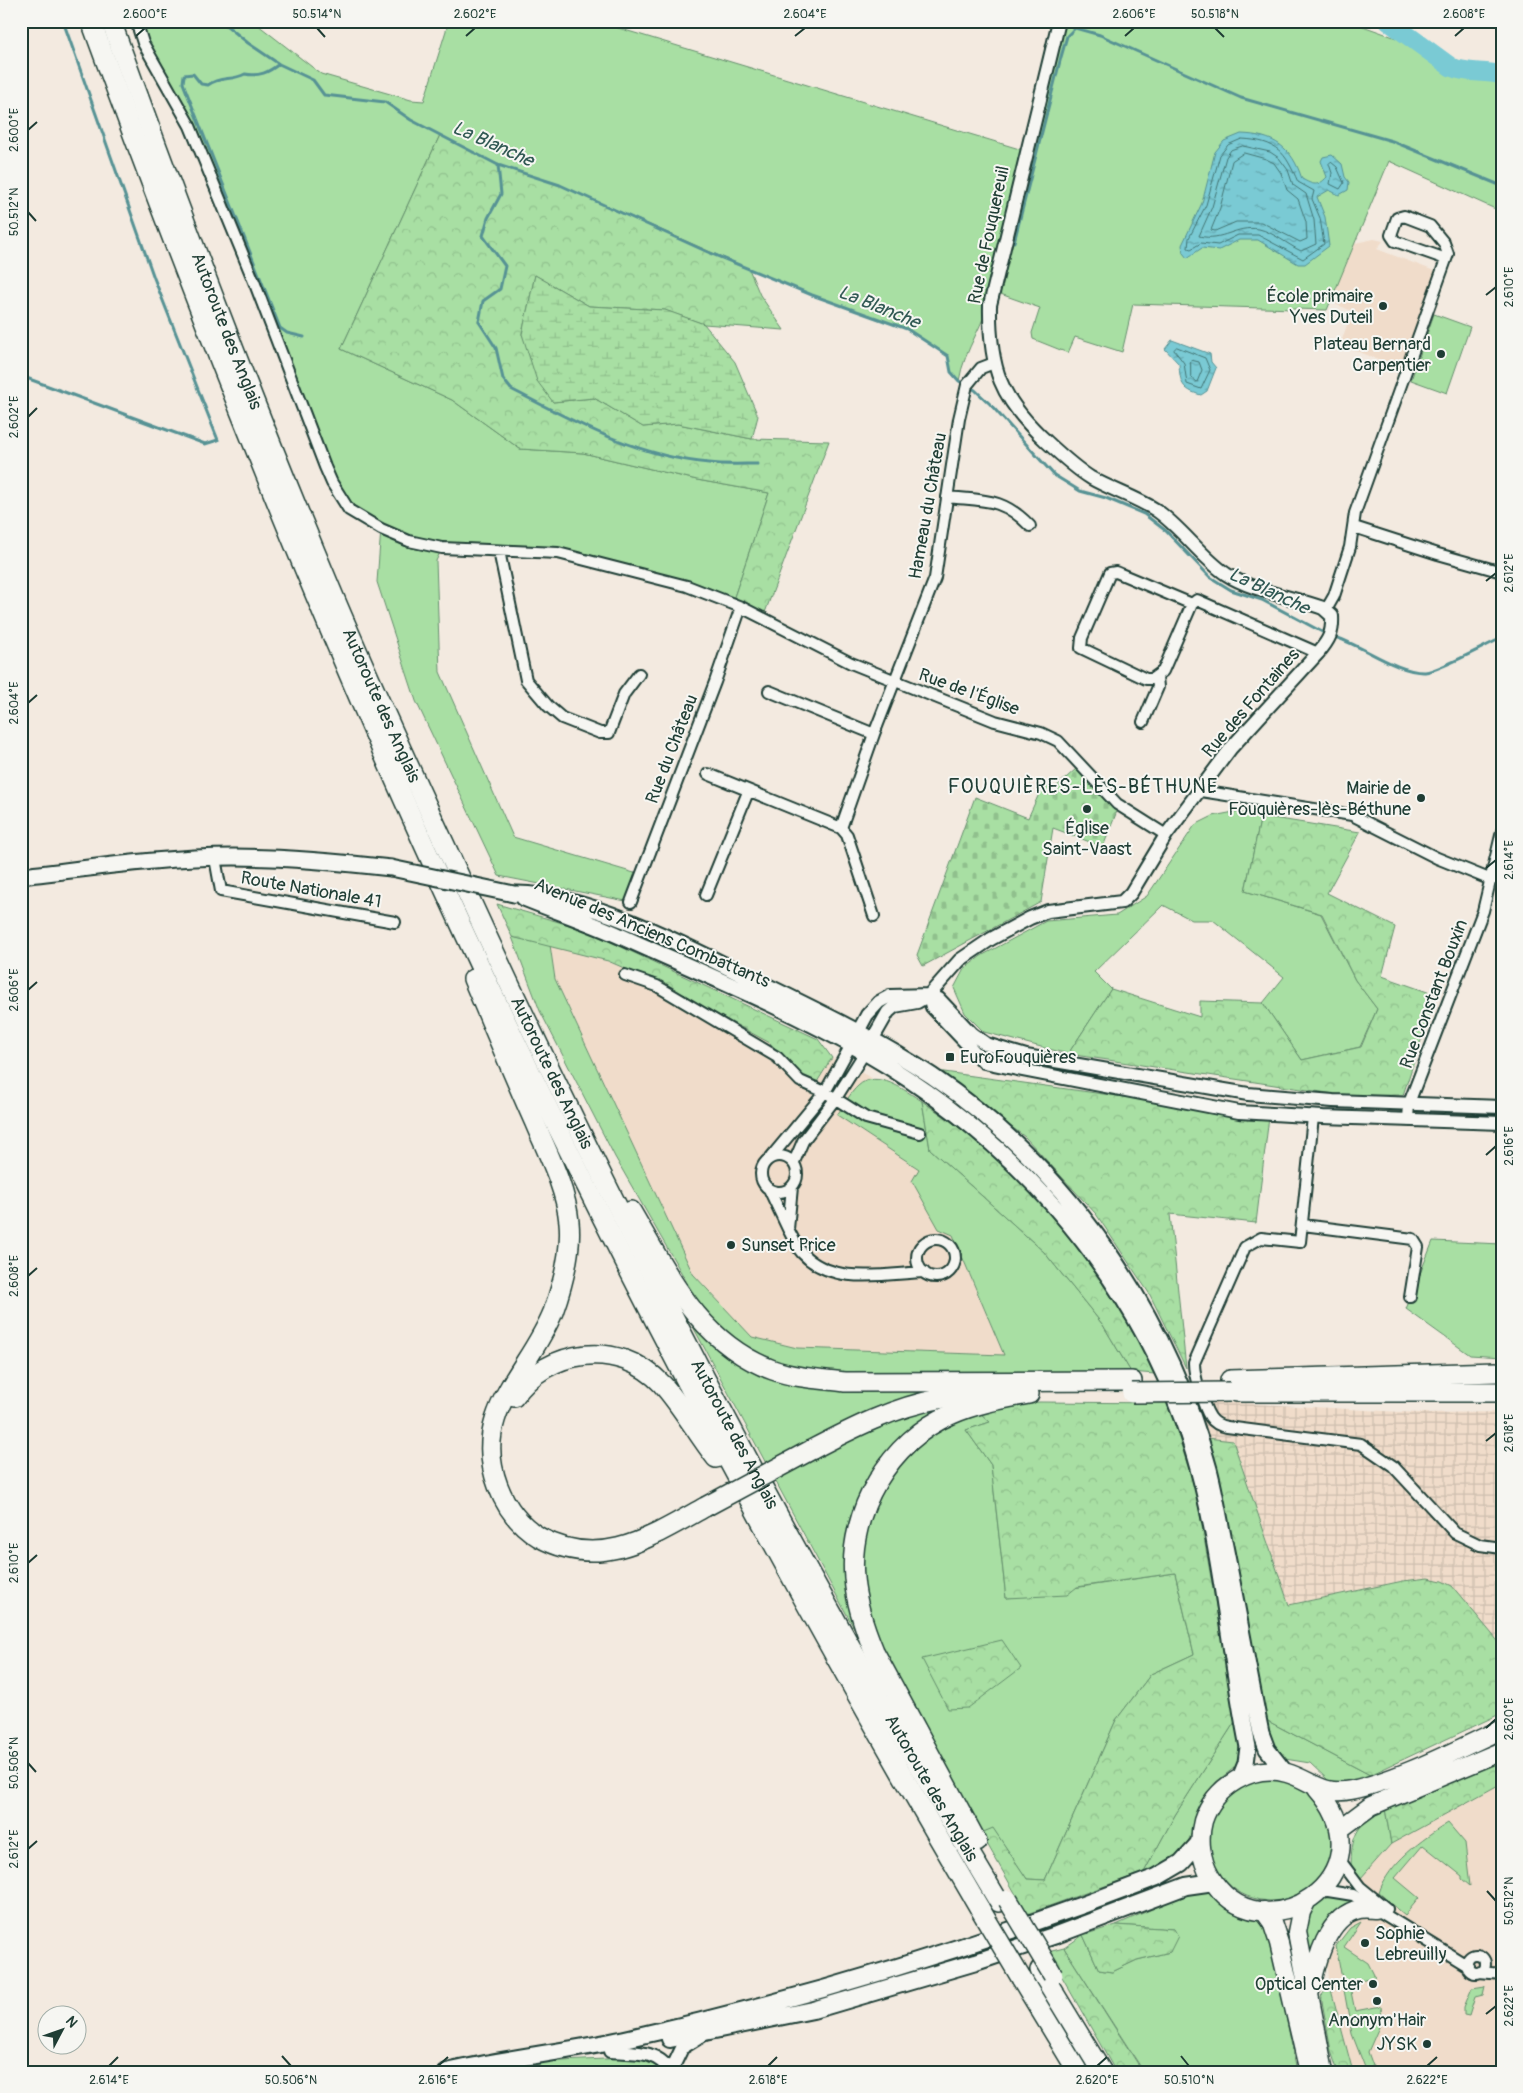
<svg xmlns="http://www.w3.org/2000/svg" width="1523" height="2093" font-family="Pangolin,sans-serif">
<defs>
<pattern id="industrial-grid" width="8" height="8" patternUnits="userSpaceOnUse" patternTransform="scale(1.25)"><rect width="8" height="8" fill="#f0dcca"/><path d="M0 4h8M4 0v8" fill="none" stroke="#cdbeae"/></pattern>
<pattern id="forest-crowns" width="20" height="18" patternUnits="userSpaceOnUse" patternTransform="scale(1.25)"><rect width="20" height="18" fill="#a8dfa3"/><path d="M2 6a3 3 0 1 1 6 0M12 15a3 3 0 1 1 6 0" fill="none" stroke="#90c08d"/></pattern>
<pattern id="wetland-marsh" width="20" height="14" patternUnits="userSpaceOnUse" patternTransform="scale(1.25)"><rect width="20" height="14" fill="#a8dfa3"/><path d="M1 5h8M5 5V1M11 12h8M15 12V8" fill="none" stroke="#90c08d"/></pattern>
<pattern id="cemetery-stones" width="16" height="16" patternUnits="userSpaceOnUse" patternTransform="scale(1.25)"><rect width="16" height="16" fill="#a8dfa3"/><path d="M2 7V4a2 2 0 0 1 4 0v3zM10 15v-3a2 2 0 0 1 4 0v3z" fill="#90c08d"/></pattern>
<pattern id="water-ripples" width="26" height="14" patternUnits="userSpaceOnUse" patternTransform="scale(1.25)"><rect width="26" height="14" fill="#7acad4"/><path d="M2 4q2-2 4 0t4 0M15 11q2-2 4 0t4 0" fill="none" stroke="#63a5ad"/></pattern>
</defs>
<rect width="100%" height="100%" fill="#f3eae0"/>
<filter id="ink" filterUnits="userSpaceOnUse"><feTurbulence type="fractalNoise" baseFrequency=".02" numOctaves="2"/><feDisplacementMap in="SourceGraphic" scale="10" xChannelSelector="R" yChannelSelector="G"/><feConvolveMatrix kernelMatrix="1 2 1 2 8 2 1 2 1" color-interpolation-filters="sRGB"/></filter>
<g filter="url(#ink)">
<path fill="#f0dcca" d="M1374 239 1383 241 1377 249 1437 272 1402 368 1340 345 1352 311 1330 302 1355 243Z
M550 945 608 961 663 985 770 1043 803 1076 817 1082 832 1058 872 1078 859 1085 838 1115 919 1169 953 1235 1004 1355 797 1348 752 1337 693 1274 555 979Z
M1502 1783V2072H1353L1330 1986 1327 1961 1334 1948 1358 1914 1360 1879 1391 1844Z"/>
<path fill="url(#industrial-grid)" d="M1222 1402 1419 1413 1502 1412V1646L1452 1586 1429 1578 1403 1581 1289 1605 1233 1441 1207 1438 1193 1403Z"/>
<path fill="#a8dfa3" stroke="#648e6c" d="M136 21H253L321 74 411 100 424 101 449 21H595L1026 151 1059 21H1349L1502 76V212L1389 161 1327 310 1133 304 1122 352 1075 337 1068 353 1033 339 1032 333 1040 308 992 291C986 323 964 349 959 381L951 372 948 356 907 329 817 297 710 253 560 185 498 165 440 135 341 349 452 400 520 449 583 453 697 480 769 493 732 603 558 553 442 548 436 561 440 672 513 837 641 875 631 902 499 876 416 701 377 582 381 529 349 510 332 483 190 126Z
M1434 314 1470 327 1447 393 1411 380Z
M1234 812 1261 816 1245 891 1321 914 1355 980 1377 1009 1360 1047 1302 1060 1263 1003 1284 977 1213 920H1192L1163 905 1094 972 1111 989 1068 1054 984 1032 965 1013 954 988 964 969 981 956 1046 921 1117 915 1147 896 1195 825 1213 816Z
M512 937 550 945 555 979 693 1274 752 1337 797 1348 1004 1355 953 1235 939 1229 912 1181 919 1169 837 1115C844 1105 850 1093 858 1086 877 1068 905 1091 922 1101L930 1149 1044 1252 1103 1325 1131 1372 967 1401 990 1422 966 1430 991 1465 1006 1598 1175 1573 1194 1654 1151 1674 1116 1720 1045 1880 1027 1879 993 1829 981 1833 874 1634 854 1628 682 1306 693 1293 615 1157 540 1011Z
M1433 1241 1502 1244V1357L1470 1355 1406 1309Z
M1236 1720 1240 1759 1234 1768 1216 1782 1205 1799 1186 1847 1172 1862 1144 1872 1175 1815Z
M1266 1720 1370 1775 1344 1785 1329 1781 1310 1763 1285 1759 1276 1750 1267 1734Z
M1209 1839a62 62 0 1 1 124 0a62 62 0 1 1-124 0Z
M1385 1808 1391 1844 1360 1879 1351 1869C1351 1835 1356 1825 1385 1808Z
M1448 1823 1465 1843 1470 1886 1462 1879V1876L1423 1845 1395 1878 1419 1898 1405 1915 1379 1893C1388 1863 1423 1839 1448 1823Z
M1203 1890C1217 1894 1228 1900 1241 1908 1282 1933 1275 1954 1282 1996 1287 2021 1292 2047 1297 2072H1144L1064 1948 1083 1935 1099 1970 1112 1972 1137 1960 1170 1952 1174 1929 1116 1925 1168 1902 1187 1891Z
M1340 1896 1360 1904 1312 1964 1304 1923C1314 1903 1317 1898 1340 1896Z
M1361 1922 1344 1947 1368 1963 1375 1977 1349 1982 1355 2011 1381 2006 1382 2020 1368 2052 1373 2066 1366 2070 1352 2034 1336 1946 1350 1928Z
M1485 1986 1483 1995 1475 1997 1469 2016 1464 2015V2007L1472 1988Z
M627 2058C640 2058 653 2058 660 2072H497L540 2062Z"/>
<path fill="url(#forest-crowns)" stroke="#648e6c" d="M440 135 498 165 560 185 749 269 760 295 784 330 704 324 664 310 589 306 535 275 522 334 553 402 594 398 643 427 678 424 752 439 829 441 763 618 732 603 769 493 697 480 583 453 520 449 452 400 341 349Z
M1261 816 1360 832 1327 893 1395 927 1382 976 1436 995 1403 1095 1348 1096 1068 1054 1111 989 1200 1017V1001L1263 1003 1302 1060 1361 1047 1377 1009 1355 980 1322 914 1245 891Z
M497 904 583 929 818 1039 832 1058 817 1082 803 1076 770 1043 663 985 608 961 512 937Z
M937 1071 1269 1117 1256 1223 1170 1214 1186 1368 1149 1293 1096 1214 1025 1137Z
M922 1101C939 1113 956 1124 971 1137 1047 1199 1112 1286 1155 1374L1131 1372 1103 1325 1044 1252 930 1149Z
M1039 1402 1168 1403 1196 1492 1236 1720 1175 1815 1144 1872 1027 1914 981 1833 993 1828 1027 1879 1045 1880 1116 1720 1151 1674 1194 1654 1175 1573 1077 1587 1067 1595 1006 1598 991 1465 966 1430 990 1422 979 1412 996 1407Z
M1207 1438 1233 1441 1289 1605 1403 1581 1428 1578 1442 1581 1452 1586 1502 1646V1713L1370 1775 1266 1720 1231 1532Z
M1002 1640 1021 1668 968 1708 948 1709 922 1659Z
M1502 1757V1783L1391 1844 1385 1808Z
M1116 1925 1174 1929 1178 1936 1170 1952 1137 1960 1112 1972 1099 1970 1083 1935Z
M1064 1948 1138 2064 1144 2072H1116L1048 1952Z
M1330 1986 1353 2072H1338L1331 2051 1321 1996Z"/>
<path fill="url(#wetland-marsh)" stroke="#648e6c" d="M535 275 589 306 665 310 704 324 735 362 758 416 752 439 678 424 643 427 594 398 553 402 537 381 522 334Z"/>
<path fill="url(#cemetery-stones)" stroke="#648e6c" d="M1077 768 1117 811 1103 847 1053 828 1041 902 923 966 917 955 975 797 1028 818 1044 783 1055 788Z"/>
<path fill="url(#water-ripples)" stroke="#569294" d="M1241 134C1274 135 1292 147 1302 179 1313 185 1318 187 1327 177L1321 161 1323 157 1332 155 1342 164 1345 177 1349 182 1348 190 1339 195 1329 190 1317 197 1325 217 1329 246 1305 264H1298L1258 240H1239L1219 250 1202 248 1187 258 1183 253 1182 245 1202 203 1215 152 1224 141Z
M1172 340 1210 354 1211 362 1216 368 1207 391 1201 395C1182 390 1180 383 1179 364L1165 349Z"/>
<g fill="none" stroke-linecap="round" stroke-linejoin="round">
<path stroke="#437574" stroke-width="1" d="M1242 139C1278 141 1285 152 1298 182L1314 191 1312 199 1320 218 1324 244 1303 259 1258 235H1238L1218 245 1201 243 1191 249 1188 248 1189 238 1206 205 1220 155 1228 145Z
M1243 146 1270 152 1279 158 1288 170 1293 185 1306 194 1314 220 1316 244 1301 251C1288 245 1273 232 1259 229 1235 225 1223 242 1199 236L1212 207 1226 157 1231 150Z
M1244 153 1266 159 1274 163 1281 173 1287 190 1298 199 1306 222 1307 239 1300 242 1261 222H1236L1215 231 1211 230 1220 208 1232 161Z
M1331 162 1337 167 1344 183 1340 189 1330 184 1332 173 1329 164Z
M1177 347 1205 358 1210 370 1201 389 1187 384 1184 363 1174 350Z
M1191 360 1199 362 1202 370 1197 382 1191 377Z"/>
<path stroke="#569294" stroke-width="3" d="M221 21 248 43 279 64 313 80 324 95 385 102 411 120 498 165 560 185 710 253 812 295 907 329 948 356 951 372 959 381 975 390 990 404 1054 475 1080 491 1106 498 1144 514 1166 531 1210 577 1231 590 1262 600 1326 634
M279 64C269 72 259 77 245 74 232 81 220 76 208 85L201 84 193 74 184 75 183 83 280 328 287 333 304 337
M498 165 501 194 488 218 483 236 505 266 500 289 483 301 479 322 496 348 503 379 511 389C573 421 637 457 709 463 725 465 742 464 758 464
M1014 242 1061 57 1067 36 1075 28 1100 35 1241 98 1392 141 1502 186
M21 376 205 444 218 440 154 278 63 21
M1332 636C1361 644 1396 673 1425 672 1439 671 1486 645 1502 638"/>
<path stroke="#7acad4" stroke-width="19" d="M1388 21 1451 67C1467 74 1484 70 1502 75"/>
<defs>
<path id="minor" d="M136 21 143 43 190 126 255 284 325 467 332 483 349 510 381 529 409 541 442 548 558 553 687 586 741 607 851 663 995 721 1041 733 1058 741 1117 804 1166 835
M947 497C984 501 1002 497 1030 526
M1354 527 1438 554 1502 572
M499 551 526 680 548 706 562 718 600 733H609L624 694 639 674
M1192 604 1116 572 1110 573 1082 638 1081 648 1146 679H1152L1163 671 1192 604 1197 600 1318 653
M1326 610 1334 596 1350 547 1355 513 1448 254 1444 243 1430 226 1404 216 1397 218 1391 235 1395 241 1446 259
M769 691 874 734
M1143 722 1158 687 1157 677
M708 774 841 828 847 835 874 916
M1201 791 1352 815 1437 858 1489 879H1502
M841 828 874 734 935 578 959 419 967 385 981 368 994 363
M215 858 221 891 395 922
M706 895 748 792
M631 902 715 682 741 607
M625 975 657 986 777 1057 800 1081 825 1092 866 1118 920 1133
M1313 1117 1300 1242 1261 1238 1245 1247 1194 1363C1194 1376 1203 1406 1210 1417 1214 1423 1220 1426 1227 1427L1361 1444 1393 1466 1455 1533 1480 1545 1502 1548
M1408 1120 1409 1103 1483 911 1502 831
M761 1174a18 18 0 1 1 36 0a18 18 0 1 1-36 0Z
M771 1157 825 1092 851 1045
M794 1162 803 1141 836 1098 865 1052
M769 1189 788 1229 792 1187
M1303 1225 1413 1239 1418 1247 1410 1297
M788 1229C792 1236 796 1246 802 1253 832 1286 884 1274 924 1272
M917 1258a19 19 0 1 1 38 0a19 19 0 1 1-38 0Z
M1339 1859 1360 1887 1387 1909
M1322 1890 1353 1895 1468 1966
M1467 1964a9 9 0 1 1 18 0a9 9 0 1 1-18 0Z
M1479 1972 1502 1974"/>
<path id="tertiary" d="M929 995 932 1007 984 1062 1022 1070 1239 1112 1323 1117 1502 1123
M854 1039 867 1015 879 1002 890 996 929 995 939 999 972 1034 986 1044 1026 1056 1248 1094 1333 1101 1502 1107
M868 1047 888 1012 895 1006 917 1002 929 995 960 960 991 939 1030 918 1048 911 1122 902 1131 893 1166 835 1231 748 1318 653C1329 640 1333 633 1332 616L1323 608C1293 597 1252 591 1226 574 1200 556 1182 528 1156 510 1136 497 1112 490 1091 478 1075 468 1061 455 1047 442 1000 399 989 368 990 305L1059 21
M610 2051C636 2053 654 2049 671 2071
M671 2071 682 2048 703 2035"/>
<path id="secondary" d="M21 876C92 868 163 857 234 857 287 857 339 862 391 868
M514 894C585 892 696 951 760 983 819 1012 878 1040 932 1076 1068 1168 1166 1311 1209 1469 1215 1492 1219 1517 1224 1541 1237 1605 1248 1669 1261 1733L1267 1749 1285 1772
M524 898C556 911 589 922 620 936 702 973 787 1008 866 1053 1009 1135 1126 1265 1183 1421 1221 1525 1226 1639 1248 1747L1246 1763 1240 1778"/>
<path id="primary" d="M670 2039 813 2010 976 1962 1056 1935 1186 1886 1214 1882
M447 2072C506 2058 566 2052 625 2039 806 1999 984 1944 1157 1877L1181 1863 1201 1841"/>
<path id="trunk" d="M1317 1789C1395 1876 1259 1962 1210 1876 1201 1860 1198 1839 1203 1821 1214 1787 1252 1763 1287 1773 1311 1780 1322 1796 1351 1790 1397 1781 1458 1749 1502 1729
M1340 1829 1371 1806 1502 1751
M1306 1902 1301 1912 1297 1932 1324 2072
M1264 1911 1272 1922 1279 1943 1309 2072
M1311 1989C1316 1962 1327 1915 1360 1909 1365 1908 1371 1909 1376 1909"/>
<g id="motorway">
<path d="M91 21C204 330 326 636 465 934 620 1268 794 1592 980 1909"/>
<path id="s1" d="M111 21C181 215 254 407 334 597 375 694 419 789 463 884 623 1233 801 1573 999 1902"/>
<path d="M473 979C493 1026 513 1074 534 1121 547 1152 566 1188 569 1222 572 1252 563 1284 553 1312 529 1372 470 1413 498 1486 506 1507 519 1525 539 1537 601 1571 651 1537 705 1507"/>
<path d="M631 1211C668 1274 699 1343 773 1370 795 1378 821 1379 845 1382L1132 1381"/>
<path d="M1230 1380 1496 1372"/>
<path d="M1237 1392H1496"/>
<path d="M514 1397C548 1348 619 1339 662 1384 682 1406 697 1434 716 1458"/>
<path d="M811 1450C851 1429 894 1407 939 1399 956 1396 973 1395 989 1393"/>
<path d="M977 1842 874 1651C864 1627 856 1604 854 1578 848 1512 890 1440 952 1414 977 1403 1002 1399 1029 1394"/>
<path d="M1040 1970 1102 2072"/>
<path d="M1021 1978 1078 2072"/>
</g>
</defs>
<use href="#minor" stroke="#1f3d34" stroke-width="14"/>
<use href="#tertiary" stroke="#1f3d34" stroke-width="16"/>
<use href="#secondary" stroke="#1f3d34" stroke-width="19"/>
<use href="#primary" stroke="#1f3d34" stroke-width="20"/>
<use href="#trunk" stroke="#1f3d34" stroke-width="21"/>
<use href="#motorway" stroke="#1f3d34" stroke-width="22"/>
<use href="#minor" stroke="#f6f6f2" stroke-width="10"/>
<use href="#tertiary" stroke="#f6f6f2" stroke-width="12"/>
<use href="#secondary" stroke="#f6f6f2" stroke-width="15"/>
<use href="#primary" stroke="#f6f6f2" stroke-width="16"/>
<use href="#trunk" stroke="#f6f6f2" stroke-width="18"/>
<use href="#motorway" stroke="#f6f6f2" stroke-width="19"/>
<defs>
<path id="secondary-bridge" d="M391 868 514 894"/>
<path id="motorway-bridge" d="M1132 1393 1230 1392
M705 1507 811 1450
M1008 1900 1053 1975
M980 1909 1021 1978"/>
</defs>
<use href="#secondary-bridge" stroke="#1f3d34" stroke-width="19" stroke-linecap="butt"/>
<use href="#motorway-bridge" stroke="#1f3d34" stroke-width="22" stroke-linecap="butt"/>
<use href="#secondary-bridge" stroke="#f6f6f2" stroke-width="15"/>
<use href="#motorway-bridge" stroke="#f6f6f2" stroke-width="19"/>
</g>
</g>
<path fill="none" stroke="#1f3d34" stroke-width="2" d="M317 28 325 37M1215 28 1224 37M136 36 145 28M466 36 475 28M795 36 805 28M1125 36 1134 28M1455 36 1464 28M28 130 37 122M28 212 36 221M1486 295 1496 287M28 417 37 408M1486 581 1496 573M28 703 37 695M1486 868 1496 860M28 990 37 982M1486 1155 1496 1146M28 1276 37 1268M1486 1441 1496 1433M28 1563 37 1555M1486 1728 1496 1719M28 1763 36 1772M28 1849 37 1841M1487 1891 1496 1901M1486 2014 1496 2006M282 2056 291 2066M1181 2056 1189 2066M109 2066 118 2057M438 2066 448 2057M768 2066 777 2057M1097 2066 1107 2057M1427 2066 1437 2057"/>
<g fill="#1f3d34" stroke="#f6f6f2" stroke-width="2">
<circle cx="1383" cy="306" r="5"/>
<circle cx="1441" cy="354" r="5"/>
<circle cx="1421" cy="798" r="5"/>
<circle cx="1087" cy="809" r="5"/>
<rect x="945" y="1052" width="10" height="10" rx="2.5"/>
<circle cx="731" cy="1245" r="5"/>
<circle cx="1365" cy="1943" r="5"/>
<circle cx="1373" cy="1984" r="5"/>
<circle cx="1377" cy="2001" r="5"/>
<circle cx="1427" cy="2044" r="5"/>
</g>
<g text-anchor="middle" dominant-baseline="central" stroke-width="4" stroke-linejoin="round" paint-order="stroke">
<g font-size="18" fill="#1f3d34" stroke="#f6f6f2">
<text transform="translate(989 235) rotate(-78)">Rue de Fouquereuil</text>
<text stroke="none"><textPath href="#s1" startOffset="331">Autoroute des Anglais</textPath></text>
<text transform="translate(928 506) rotate(-80)">Hameau du Château</text>
<text transform="translate(969 692) rotate(20)">Rue de l'Église</text>
<text transform="translate(1251 703) rotate(-49)">Rue des Fontaines</text>
<text stroke="none"><textPath href="#s1" startOffset="736">Autoroute des Anglais</textPath></text>
<text transform="translate(672 749) rotate(-69)">Rue du Château</text>
<text transform="translate(311 890) rotate(10)">Route Nationale 41</text>
<text transform="translate(652 933) rotate(23)">Avenue des Anciens Combattants</text>
<text transform="translate(1434 994) rotate(-69)">Rue Constant Bouxin</text>
<text stroke="none"><textPath href="#s1" startOffset="1141">Autoroute des Anglais</textPath></text>
<text stroke="none"><textPath href="#s1" startOffset="1546">Autoroute des Anglais</textPath></text>
<text stroke="none"><textPath href="#s1" startOffset="1951">Autoroute des Anglais</textPath></text>
</g>
<g font-size="18" fill="#1f3d34" stroke="#f6f6f2" text-anchor="end">
<text x="1373" y="296">École primaire<tspan x="1373" dy="21">Yves Duteil</tspan></text>
<text x="1431" y="344">Plateau Bernard<tspan x="1431" dy="21">Carpentier</tspan></text>
<text x="1411" y="788">Mairie de<tspan x="1411" dy="21">Fouquières-lès-Béthune</tspan></text>
<text x="1087" y="828" text-anchor="middle">Église<tspan x="1087" dy="21">Saint-Vaast</tspan></text>
<text x="960" y="1057" text-anchor="start">EuroFouquières</text>
<text x="741" y="1245" text-anchor="start">Sunset Price</text>
<text x="1375" y="1933" text-anchor="start">Sophie<tspan x="1375" dy="21">Lebreuilly</tspan></text>
<text x="1363" y="1984">Optical Center</text>
<text x="1377" y="2020" text-anchor="middle">Anonym'Hair</text>
<text x="1417" y="2044">JYSK</text>
</g>
<g font-size="19" font-style="italic" fill="#315954" stroke="#f6f6f2">
<text transform="translate(493 144) rotate(24)">La Blanche</text>
<text transform="translate(879 307) rotate(22)">La Blanche</text>
<text transform="translate(1269 591) rotate(25)">La Blanche</text>
</g>
<g font-size="20" letter-spacing="1" fill="#1f3d34" stroke="#f6f6f2">
<text x="1083" y="786">FOUQUIÈRES-LÈS-BÉTHUNE</text>
</g>
</g>
<rect width="1523" height="2093" fill="none" stroke="#f6f6f2" stroke-width="55"/>
<g transform="translate(62 2030) rotate(49)"><circle r="24" fill="#f6f6f2" stroke="#a0aca6"/>
<path d="M0-4L9 19L0 12L-9 19Z" fill="#1f3d34"/>
<text y="-8" font-size="14" font-weight="bold" text-anchor="middle" fill="#1f3d34">N</text>
</g>
<rect x="28" y="28" width="1468" height="2038" fill="none" stroke="#1f3d34" stroke-width="2"/>
<g font-size="12" text-anchor="middle" fill="#1f3d34">
<text x="145" y="18">2.600°E</text>
<text x="317" y="18">50.514°N</text>
<text x="475" y="18">2.602°E</text>
<text x="805" y="18">2.604°E</text>
<text x="1134" y="18">2.606°E</text>
<text x="1215" y="18">50.518°N</text>
<text x="1464" y="18">2.608°E</text>
<text transform="translate(14 130) rotate(-90)" y="4">2.600°E</text>
<text transform="translate(14 212) rotate(-90)" y="4">50.512°N</text>
<text transform="translate(1509 287) rotate(-90)" y="4">2.610°E</text>
<text transform="translate(14 417) rotate(-90)" y="4">2.602°E</text>
<text transform="translate(1509 573) rotate(-90)" y="4">2.612°E</text>
<text transform="translate(14 703) rotate(-90)" y="4">2.604°E</text>
<text transform="translate(1509 860) rotate(-90)" y="4">2.614°E</text>
<text transform="translate(14 990) rotate(-90)" y="4">2.606°E</text>
<text transform="translate(1509 1146) rotate(-90)" y="4">2.616°E</text>
<text transform="translate(14 1276) rotate(-90)" y="4">2.608°E</text>
<text transform="translate(1509 1433) rotate(-90)" y="4">2.618°E</text>
<text transform="translate(14 1563) rotate(-90)" y="4">2.610°E</text>
<text transform="translate(1509 1719) rotate(-90)" y="4">2.620°E</text>
<text transform="translate(14 1763) rotate(-90)" y="4">50.506°N</text>
<text transform="translate(14 1849) rotate(-90)" y="4">2.612°E</text>
<text transform="translate(1509 1901) rotate(-90)" y="4">50.512°N</text>
<text transform="translate(1509 2006) rotate(-90)" y="4">2.622°E</text>
<text x="109" y="2084">2.614°E</text>
<text x="291" y="2084">50.506°N</text>
<text x="438" y="2084">2.616°E</text>
<text x="768" y="2084">2.618°E</text>
<text x="1097" y="2084">2.620°E</text>
<text x="1189" y="2084">50.510°N</text>
<text x="1427" y="2084">2.622°E</text>
</g>
</svg>
